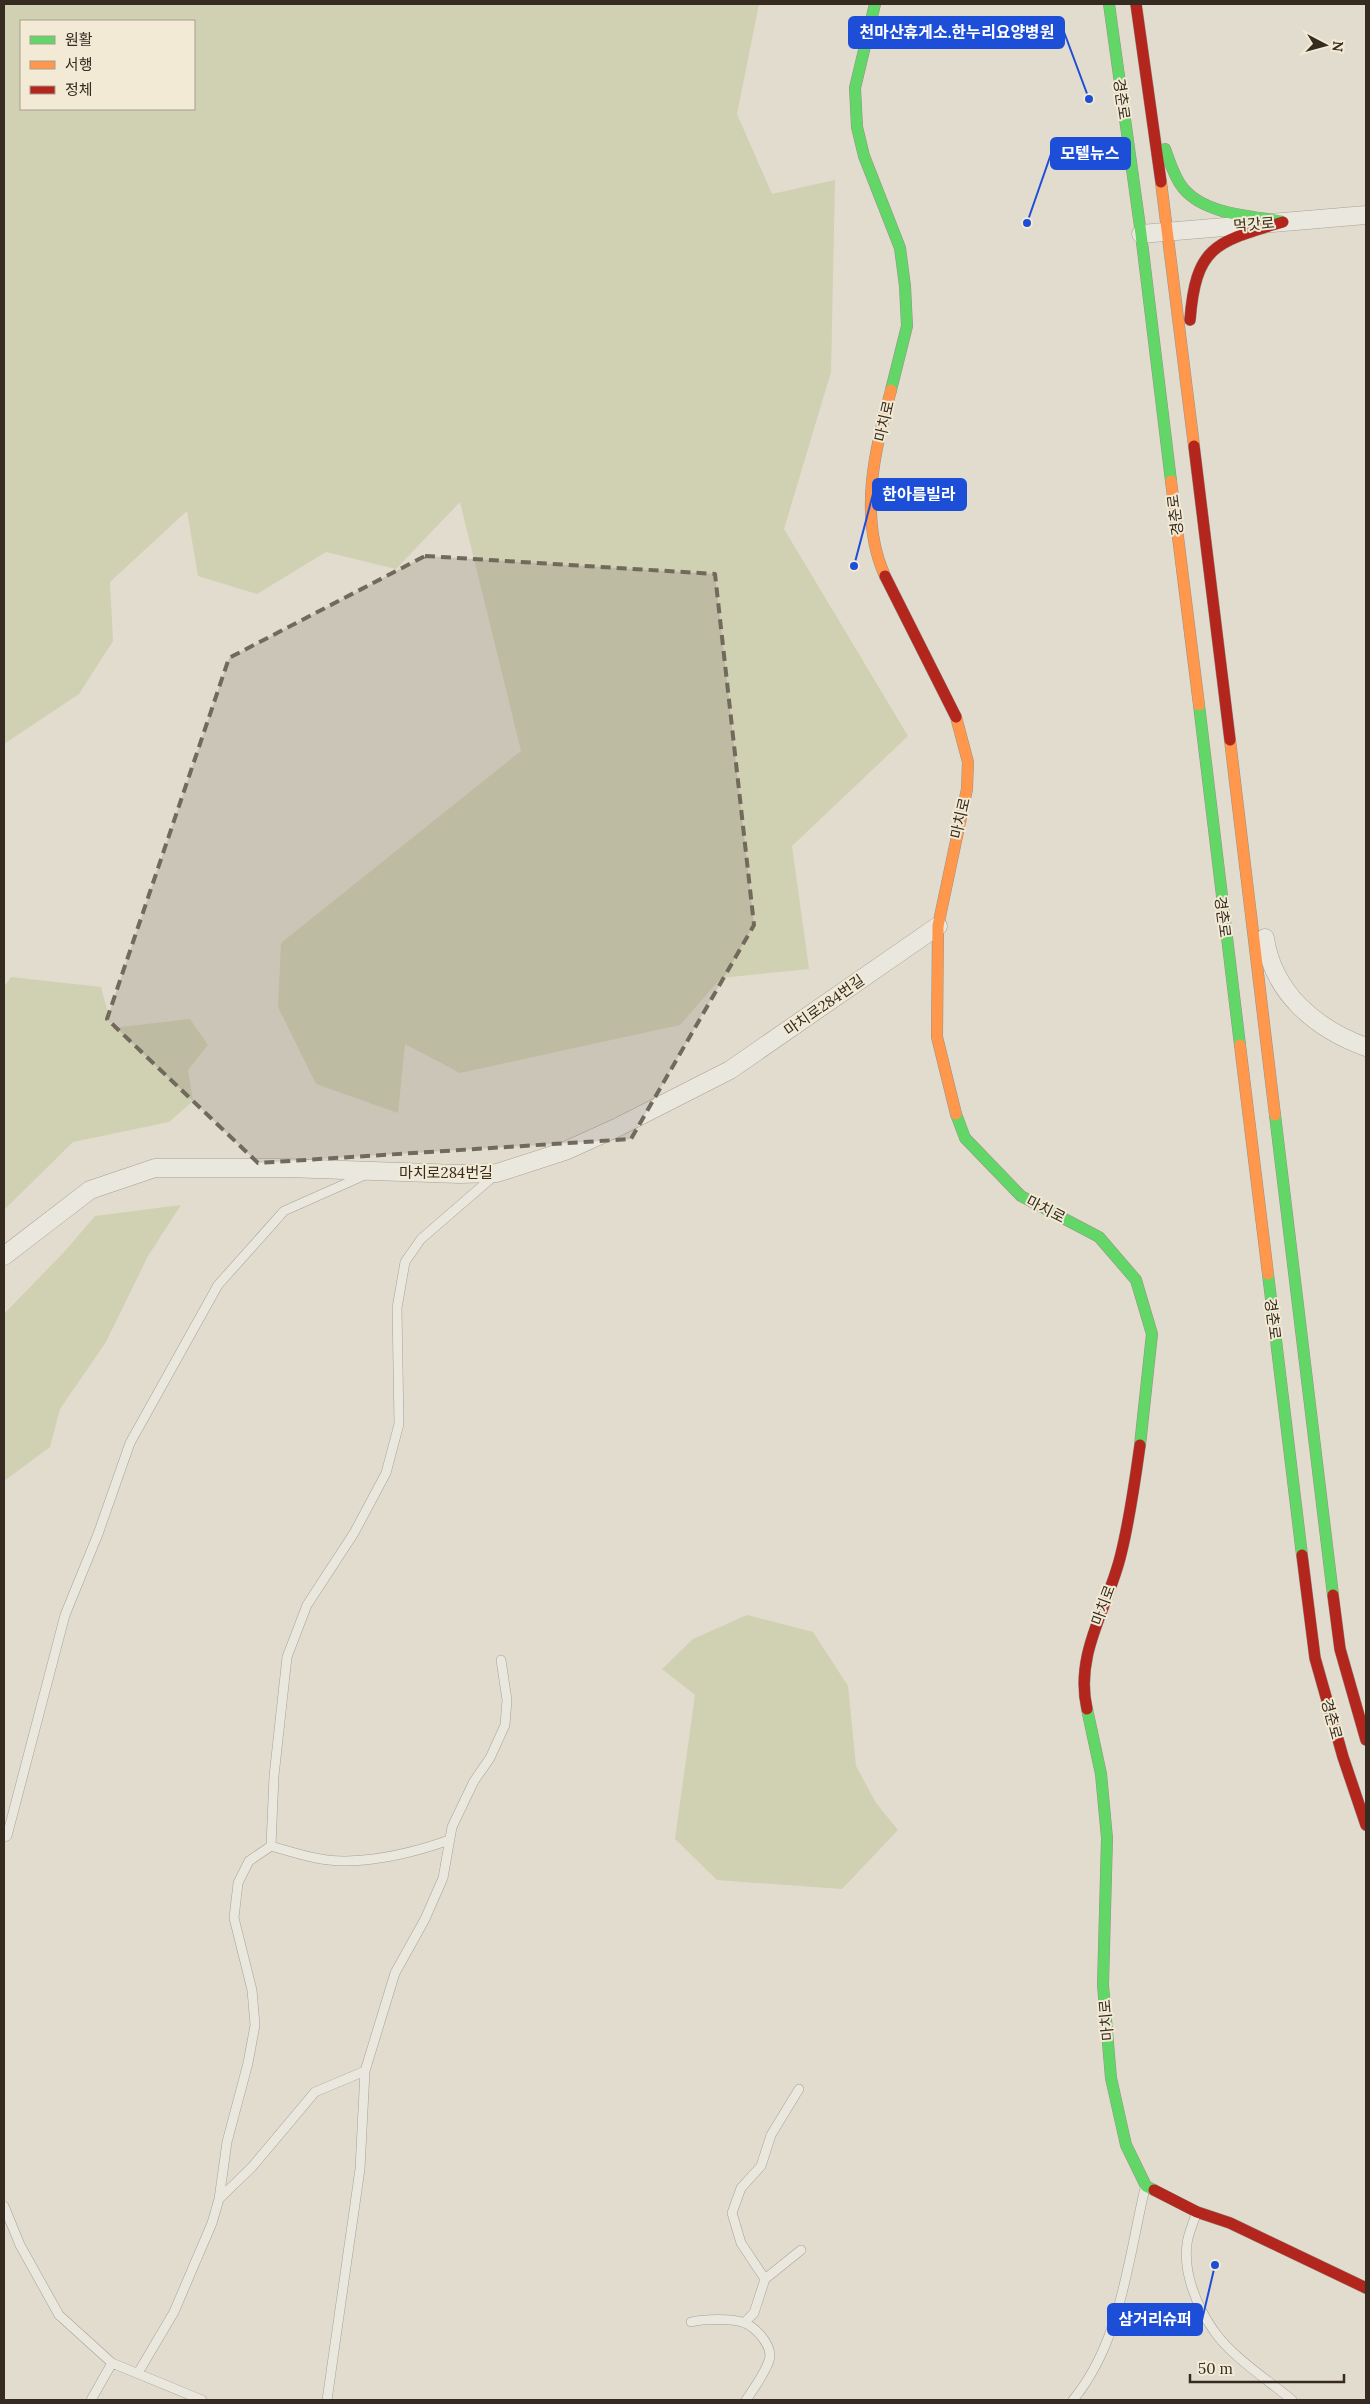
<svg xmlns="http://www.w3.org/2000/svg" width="1370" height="2404" font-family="Lora,'Noto Sans KR',serif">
<rect width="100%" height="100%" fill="#e2dcce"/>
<path fill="#d0d0b2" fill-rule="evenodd" d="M4 4H759L737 114 772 194 835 180 831 372 784 529 908 736 792 846 809 969 721 978 680 1025 460 1073 405 1044 398 1113 316 1084 278 1007 281 943 521 751 460 502 396 569 326 552 257 594 198 576 187 511 110 582 113 641 79 694 4 744ZM21 21H194V109H21Z
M11 977 101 987 112 1028 190 1019 208 1045 188 1070 193 1101 169 1122 73 1142 4 1210V987Z
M181 1205 148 1256 106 1342 60 1409 50 1447 4 1481V1314L65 1251 95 1216Z
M747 1615 813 1632 848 1686 856 1766 876 1803 898 1830 842 1889 717 1880 675 1839 695 1695 662 1669 693 1639Z"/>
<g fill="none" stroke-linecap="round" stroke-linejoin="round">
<defs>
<path id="lane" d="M4 1837 7 1836 65 1615 98 1534 130 1443 218 1285 284 1211 365 1175
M271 1846 274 1776 287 1657 307 1605 354 1533 386 1473 399 1424 397 1308 405 1262 421 1239 495 1175
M271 1846C295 1853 322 1862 347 1861 382 1860 416 1852 449 1840
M220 2198 252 2167 315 2092 365 2071
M4 2206 20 2245 59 2315 112 2363 202 2400
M1196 2214C1193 2224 1188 2234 1187 2244 1183 2273 1197 2307 1214 2331 1230 2355 1269 2381 1292 2400
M765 2279 801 2250
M691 2322C703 2319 733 2318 745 2323 756 2328 770 2343 770 2356 769 2367 753 2390 746 2400
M744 2323 754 2313 765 2279 741 2243 732 2213 741 2188 761 2166 771 2135 799 2089
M138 2373 174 2312 212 2223 219 2199 227 2142 248 2063 255 2025 252 1990 234 1918 238 1883 249 1861 271 1846
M91 2400 112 2363
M327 2400 360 2169 365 2071 395 1973 425 1919 443 1878 452 1827 474 1781 490 1758 505 1725 507 1700 501 1660
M1073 2400C1121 2342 1128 2260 1145 2188"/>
<path id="street" d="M1141 234 1366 215
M1265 938C1273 993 1316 1029 1366 1047
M4 1256 90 1190 155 1168H287L459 1174 497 1173 565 1151 616 1128 730 1070 938 926"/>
<path id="fast" d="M875 4 855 88 857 127 864 156 900 248 905 286 907 326 891 390
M1109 4 1141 234 1171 481
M1165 149C1170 162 1174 177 1183 188 1204 214 1250 216 1281 221
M1199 705 1240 1045
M956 1114 965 1138 1021 1196 1099 1237 1136 1280 1152 1334 1140 1445
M1275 1115 1333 1595
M1268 1274 1302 1555
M1087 1709 1101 1774 1107 1838 1103 1985 1111 2078 1126 2145 1146 2186 1154 2190"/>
<path id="slow" d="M1161 182 1194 446
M1171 481 1199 705
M885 576C858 516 875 450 891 390
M1230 740 1275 1115
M1240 1045 1268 1274
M956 1114 937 1037 938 926 967 789 968 762 956 717"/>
<path id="jam" d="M1136 4 1161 182
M1190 320C1196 245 1216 242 1283 222
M1194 446 1230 740
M885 576 956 717
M1302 1555 1315 1658 1343 1757 1366 1825
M1333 1595 1340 1649 1366 1740
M1087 1709C1074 1653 1109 1606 1121 1554 1130 1518 1135 1481 1140 1445
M1154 2190 1197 2212 1230 2223 1366 2288"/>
</defs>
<use href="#lane" stroke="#a7a196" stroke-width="10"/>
<use href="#street" stroke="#a7a196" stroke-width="19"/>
<use href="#fast" stroke="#979187" stroke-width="12"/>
<use href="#slow" stroke="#979187" stroke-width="12"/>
<use href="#jam" stroke="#979187" stroke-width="12"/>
<use href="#lane" stroke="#eae7de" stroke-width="9"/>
<use href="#street" stroke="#eae7de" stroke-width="18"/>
<use href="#fast" stroke="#63d668" stroke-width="11"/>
<use href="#slow" stroke="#ff974d" stroke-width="11"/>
<use href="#jam" stroke="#b3261e" stroke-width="11"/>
</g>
<path fill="#72695d" fill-opacity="0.2" stroke="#72695d" stroke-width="4" stroke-dasharray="10 6" stroke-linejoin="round" d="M425 556 715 574 754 925 631 1139 258 1163 107 1019 229 658Z"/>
<g text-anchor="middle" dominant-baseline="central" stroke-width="4" stroke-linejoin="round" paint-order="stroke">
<g font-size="15" fill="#352b20" stroke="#f2ead5">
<text transform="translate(1122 99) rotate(82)">경춘로</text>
<text transform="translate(1254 224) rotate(-5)">먹갓로</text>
<text transform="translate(884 421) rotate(-77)">마치로</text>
<text transform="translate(1175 515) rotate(-97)">경춘로</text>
<text transform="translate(960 818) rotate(-77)">마치로</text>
<text transform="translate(1223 917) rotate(83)">경춘로</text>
<text transform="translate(824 1005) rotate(-35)">마치로284번길</text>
<text x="446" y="1172">마치로284번길</text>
<text transform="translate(1046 1209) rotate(27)">마치로</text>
<text transform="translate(1273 1319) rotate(83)">경춘로</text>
<text transform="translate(1103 1605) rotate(-70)">마치로</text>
<text transform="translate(1332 1719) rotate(75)">경춘로</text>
<text transform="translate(1106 2020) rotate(-95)">마치로</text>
</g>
</g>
<path fill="none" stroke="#1d4ed8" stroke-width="2" d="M1089 99L1064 32M1027 223L1051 154M854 566L873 494M1215 2265L1202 2320"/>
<g fill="#1d4ed8" stroke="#f2ead5" stroke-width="2">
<circle cx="1089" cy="99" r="5"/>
<circle cx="1027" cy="223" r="5"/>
<circle cx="854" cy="566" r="5"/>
<circle cx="1215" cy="2265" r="5"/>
</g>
<g fill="#1d4ed8" stroke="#1d4ed8" stroke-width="2">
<rect x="849" y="17" width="215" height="31" rx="5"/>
<rect x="1051" y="138" width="79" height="31" rx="5"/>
<rect x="873" y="479" width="93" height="31" rx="5"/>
<rect x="1108" y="2304" width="94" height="31" rx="5"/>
</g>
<g font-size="16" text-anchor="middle" font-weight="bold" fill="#fff">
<text x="957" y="38">천마산휴게소.한누리요양병원</text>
<text x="1090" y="159">모텔뉴스</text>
<text x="919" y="500">한아름빌라</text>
<text x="1155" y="2325">삼거리슈퍼</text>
</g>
<rect width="1370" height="2404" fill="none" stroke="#352b20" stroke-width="10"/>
<rect x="20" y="20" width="175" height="90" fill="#f2ead5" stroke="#a69e8d"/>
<rect x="30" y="36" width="25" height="8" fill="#63d668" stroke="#a69e8d"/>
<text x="65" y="45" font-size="15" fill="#352b20">원활</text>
<rect x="30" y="61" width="25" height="8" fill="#ff974d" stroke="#a69e8d"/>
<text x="65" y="70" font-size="15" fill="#352b20">서행</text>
<rect x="30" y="86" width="25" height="8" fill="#b3261e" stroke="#a69e8d"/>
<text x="65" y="95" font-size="15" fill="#352b20">정체</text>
<g transform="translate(1325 45) rotate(96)" stroke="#f2ead5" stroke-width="4" paint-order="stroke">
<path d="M0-4L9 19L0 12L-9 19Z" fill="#352b20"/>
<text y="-8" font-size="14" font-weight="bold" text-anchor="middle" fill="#352b20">N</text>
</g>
<path d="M1190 2374v8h154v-8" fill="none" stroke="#352b20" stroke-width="2.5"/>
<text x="1198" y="2374" font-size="15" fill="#352b20" stroke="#f2ead5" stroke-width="4" paint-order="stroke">50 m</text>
</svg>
